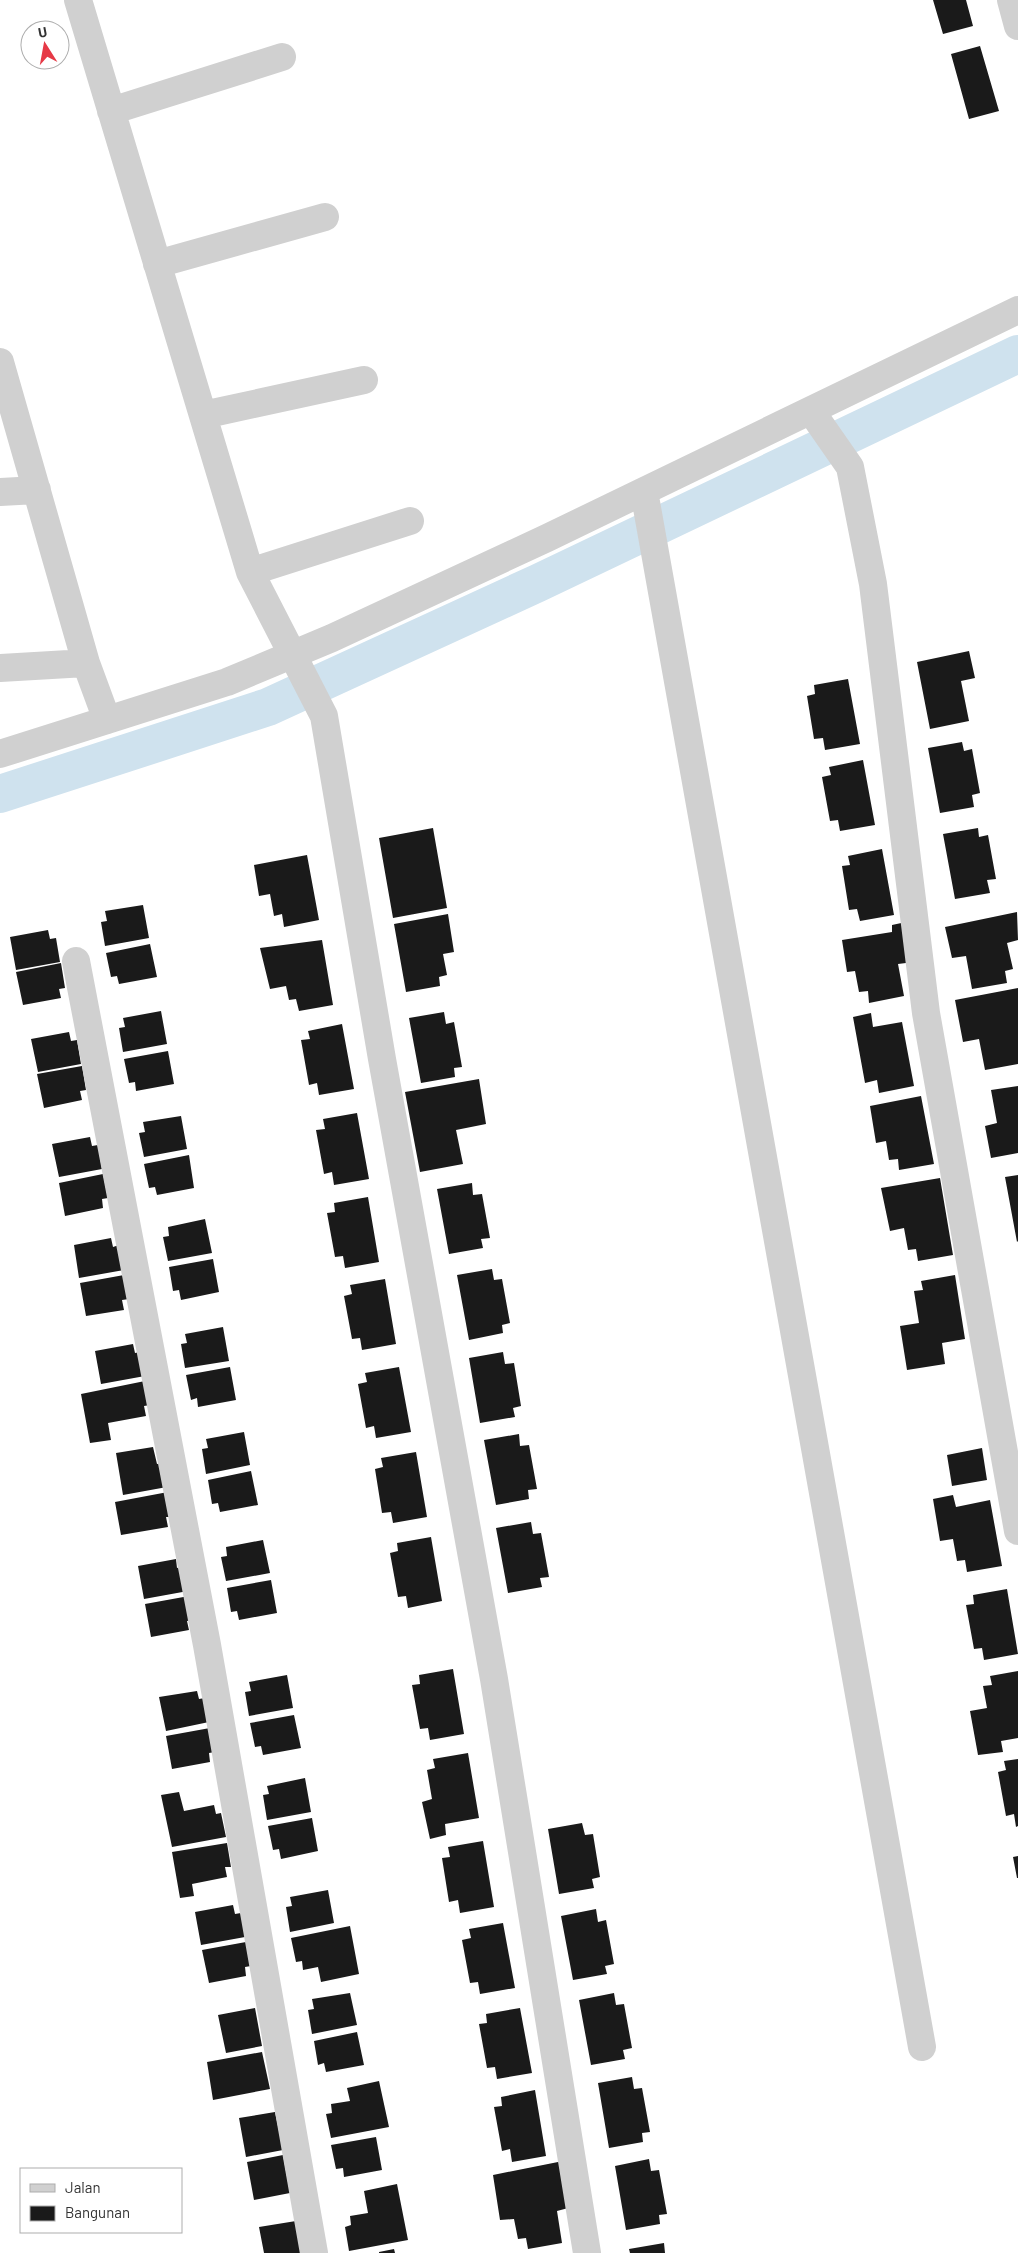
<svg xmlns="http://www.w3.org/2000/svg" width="1018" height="2253" font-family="Barlow,sans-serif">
<rect width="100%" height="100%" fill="#fff"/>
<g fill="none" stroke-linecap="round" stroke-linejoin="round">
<path stroke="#cfe2ee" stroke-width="38" d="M0 794 268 707 538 583 1018 354"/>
</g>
<path fill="#1a1a1a" d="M933 0H966L973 26 943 34Z
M980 46 999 111 969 119 951 54Z
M969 651 975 678 961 681 969 721 930 729 917 662Z
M848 679 860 744 825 750 823 738 814 739 807 696 815 694 814 685Z
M962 742 964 751 972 749 980 793 972 795 974 807 940 813 928 748Z
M863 760 875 825 840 831 838 820 830 821 822 777 831 775 829 767Z
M433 828 447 908 393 918 379 838Z
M978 828 979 837 988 835 996 879 987 880 990 893 955 899 943 834Z
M882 849 894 915 860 921 857 909 849 910 842 866 850 865 848 856Z
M307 855 319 920 284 927 282 914 274 916 270 894 259 896 254 865Z
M143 905 149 938 105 946 101 922 107 921 105 911Z
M1017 912 1018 940 1007 943 1013 969 1005 971 1007 983 972 989 966 956 952 958 945 927Z
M448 914 454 952 443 954 447 975 439 977 440 986 406 992 394 924Z
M906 922 914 962 898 964 904 996 869 1003 868 991 859 992 855 971 847 972 842 940 892 932V925Z
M48 930 50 939 56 938 60 962 16 970 10 937Z
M322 940 333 1005 299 1011 296 999 289 1000 286 986 270 989 260 948Z
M150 944 157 977 119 984 117 976 111 977 106 953Z
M61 963 65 988 59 989 61 998 23 1005 16 972Z
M1018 988V1064L985 1070 979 1039 963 1042 955 1000Z
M161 1011 167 1044 123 1052 119 1028 125 1027 123 1018Z
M444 1012 446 1024 454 1022 462 1067 454 1068 455 1077 421 1083 409 1018Z
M871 1013 873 1027 902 1022 914 1086 879 1093 877 1080 865 1083 853 1017Z
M342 1024 354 1089 319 1095 317 1083 309 1085 301 1040 310 1039 308 1031Z
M69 1032 71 1041 77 1040 81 1064 38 1072 31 1039Z
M168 1051 174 1084 136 1091 135 1082 129 1083 124 1059Z
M82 1066 86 1090 80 1091 82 1100 44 1108 37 1074Z
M479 1079 486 1124 456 1130 463 1164 420 1172 405 1092Z
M1018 1086V1153L991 1158 985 1126 997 1123 991 1090Z
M921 1096 934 1164 899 1170 898 1159 889 1160 886 1141 876 1143 870 1106Z
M357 1113 369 1179 334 1185 332 1172 324 1174 316 1130 325 1129 323 1119Z
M181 1116 187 1149 144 1157 139 1133 145 1132 143 1122Z
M90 1137 92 1146 98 1145 102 1169 59 1177 52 1144Z
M189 1155 194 1188 157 1195 155 1187 149 1188 144 1164Z
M103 1174 108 1198 102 1199 103 1208 65 1216 59 1183Z
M1018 1175V1241L1017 1242 1005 1177Z
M940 1178 953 1255 918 1261 916 1249 908 1250 904 1228 890 1231 881 1188Z
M472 1183 473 1195 482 1194 490 1238 481 1239 483 1248 449 1254 437 1189Z
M368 1197 379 1262 345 1268 343 1256 335 1257 327 1213 335 1212 334 1203Z
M205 1219 212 1253 168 1261 163 1237 169 1236 168 1227Z
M111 1238 113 1247 119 1245 124 1270 79 1278 74 1245Z
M213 1259 219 1292 181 1300 179 1290 173 1291 169 1267Z
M492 1269 494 1280 502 1279 510 1323 502 1325 503 1333 469 1340 457 1275Z
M124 1275 129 1299 122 1300 124 1310 86 1316 80 1283Z
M955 1275 965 1339 942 1343 945 1364 907 1370 900 1326 919 1323 914 1291 923 1290 921 1281Z
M385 1279 396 1344 362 1350 360 1338 352 1339 344 1296 352 1294 350 1285Z
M223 1327 229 1361 185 1368 181 1344 187 1343 185 1334Z
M133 1344 135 1353 140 1352 145 1376 101 1384 95 1351Z
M503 1352 505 1364 514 1363 521 1406 513 1408 515 1417 480 1423 469 1358Z
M230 1367 236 1400 198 1407 197 1398 191 1400 186 1375Z
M399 1367 411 1432 376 1438 374 1426 366 1428 358 1384 367 1382 365 1373Z
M145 1381 150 1405 144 1406 146 1416 108 1423 111 1440 90 1443 81 1394Z
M244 1432 250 1465 206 1474 202 1449 208 1448 206 1439Z
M519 1434 520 1446 529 1445 537 1489 528 1490 529 1499 496 1505 484 1440Z
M153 1447 157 1464 163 1463 167 1487 123 1495 116 1453Z
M982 1448 987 1480 952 1486 947 1455Z
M416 1452 427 1517 393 1523 391 1512 382 1513 375 1469 383 1467 381 1458Z
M251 1471 258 1505 220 1512 218 1503 212 1504 208 1480Z
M168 1492 172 1517H166L168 1527 121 1535 115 1502Z
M953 1495 956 1507 990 1500 1002 1566 967 1572 965 1560 957 1561 953 1539 940 1541 933 1499Z
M531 1522 533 1534 541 1533 549 1577 540 1578 542 1587 508 1593 496 1528Z
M431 1537 442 1601 408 1608 406 1596 398 1597 390 1553 398 1551 397 1543Z
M263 1540 270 1573 226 1581 221 1557 227 1556 226 1547Z
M176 1559 177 1568 183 1566 188 1591 144 1599 138 1566Z
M271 1580 277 1613 239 1620 237 1611 231 1612 227 1588Z
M1007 1589 1018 1654 984 1660 982 1648 974 1649 966 1605 974 1604 973 1595Z
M189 1596 193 1620 187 1621 189 1630 151 1637 145 1604Z
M453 1669 464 1734 430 1740 428 1728 420 1729 412 1685 420 1684 419 1675Z
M1018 1671V1738L1001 1741 1003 1752 978 1755 970 1711 987 1708 983 1686 992 1685 990 1676Z
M287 1675 293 1708 249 1716 245 1692 251 1691 249 1682Z
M197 1691 199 1699 205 1698 209 1722 166 1731 159 1697Z
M294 1715 301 1748 263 1755 261 1746 255 1747 250 1723Z
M210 1728 215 1752 209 1753 210 1762 172 1769 166 1736Z
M468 1753 479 1818 445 1824 446 1835 430 1839 422 1802 432 1799 427 1770 435 1768 433 1759Z
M1018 1759V1826L1016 1827 1014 1814 1006 1816 998 1772 1006 1770 1004 1761Z
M305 1778 311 1812 267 1820 263 1795 269 1794 267 1786Z
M179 1792 184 1811 214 1805 216 1814 221 1813 226 1837 172 1847 161 1795Z
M312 1818 318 1851 281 1859 279 1849 273 1850 268 1826Z
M582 1823 585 1835 593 1834 600 1877 592 1879 594 1888 559 1894 548 1829Z
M483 1841 494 1907 460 1913 458 1900 449 1902 442 1858 450 1857 448 1847Z
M227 1843 231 1867H225L227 1877 192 1884 194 1896 180 1898 172 1852Z
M1018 1856V1878H1017L1013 1857Z
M328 1890 334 1923 290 1932 286 1907 292 1906 290 1897Z
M233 1905 235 1914 241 1913 245 1937 201 1945 195 1912Z
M596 1909 598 1922 606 1920 614 1964 605 1966 607 1974 573 1980 561 1916Z
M503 1923 515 1988 480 1994 478 1982 470 1983 462 1940 471 1938 469 1929Z
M350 1926 359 1974 321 1982 318 1967 303 1970 302 1961 296 1962 291 1938Z
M246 1942 251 1966 245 1967 246 1976 209 1983 202 1950Z
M350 1993 357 2025 312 2034 308 2010 314 2009 312 1999Z
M614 1993 616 2005 624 2004 632 2048 623 2050 625 2059 591 2065 579 2000Z
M255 2008 262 2046 226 2053 218 2015Z
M520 2008 532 2073 497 2079 495 2067 487 2068 479 2024 487 2023 486 2014Z
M357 2032 364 2065 326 2072 324 2063 318 2065 314 2041Z
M262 2052 270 2089 213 2100 207 2062Z
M632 2077 634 2089 642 2088 650 2132 642 2133 643 2142 609 2148 598 2083Z
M379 2081 389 2127 331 2138 326 2114 332 2113 331 2104 350 2101 347 2088Z
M535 2090 546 2156 512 2162 510 2149 502 2151 494 2107 502 2106 501 2097Z
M275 2112 283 2150 246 2157 239 2118Z
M376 2137 382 2170 344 2177 343 2168 336 2169 331 2145Z
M283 2155 290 2193 254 2200 247 2162Z
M649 2159 651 2171 659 2170 667 2214 659 2215 660 2224 626 2230 615 2166Z
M563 2161 572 2207 557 2211 562 2243 528 2249 526 2238 518 2239 514 2219 500 2220 493 2175Z
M397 2184 408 2240 349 2251 345 2227 351 2225 350 2216 368 2213 364 2191Z
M296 2221 301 2253H264L259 2227Z
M664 2243 665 2253H630L629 2249Z
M394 2249 395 2253H379V2252Z"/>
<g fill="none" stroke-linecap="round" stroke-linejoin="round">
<path stroke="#d0d0d0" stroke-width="28" d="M78 0 250 572 324 716 382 1059 494 1679 587 2253
M1011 0 1018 26
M111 111 282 57
M157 264 325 217
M0 362 86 663 107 720
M811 411 850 467 873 584 926 1013 1018 1531
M203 415 364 380
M644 491 922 2047
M0 492 37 490
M250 572 410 521
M0 668 86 663
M0 754 227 682 332 638 547 538 1018 310
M76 961 207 1645 314 2253"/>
</g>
<rect x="20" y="2168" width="162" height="65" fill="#ffffff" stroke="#adadad"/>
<rect x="30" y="2184" width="25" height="8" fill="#d0d0d0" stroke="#adadad"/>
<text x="65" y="2193" font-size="15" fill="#333333">Jalan</text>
<rect x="30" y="2206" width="25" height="15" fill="#1a1a1a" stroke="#adadad"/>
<text x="65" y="2218" font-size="15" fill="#333333">Bangunan</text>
<g transform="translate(45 45) rotate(349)"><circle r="24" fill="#ffffff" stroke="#adadad"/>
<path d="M0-4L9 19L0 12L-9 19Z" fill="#e63946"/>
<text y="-8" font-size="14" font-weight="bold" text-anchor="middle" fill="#333333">U</text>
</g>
</svg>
